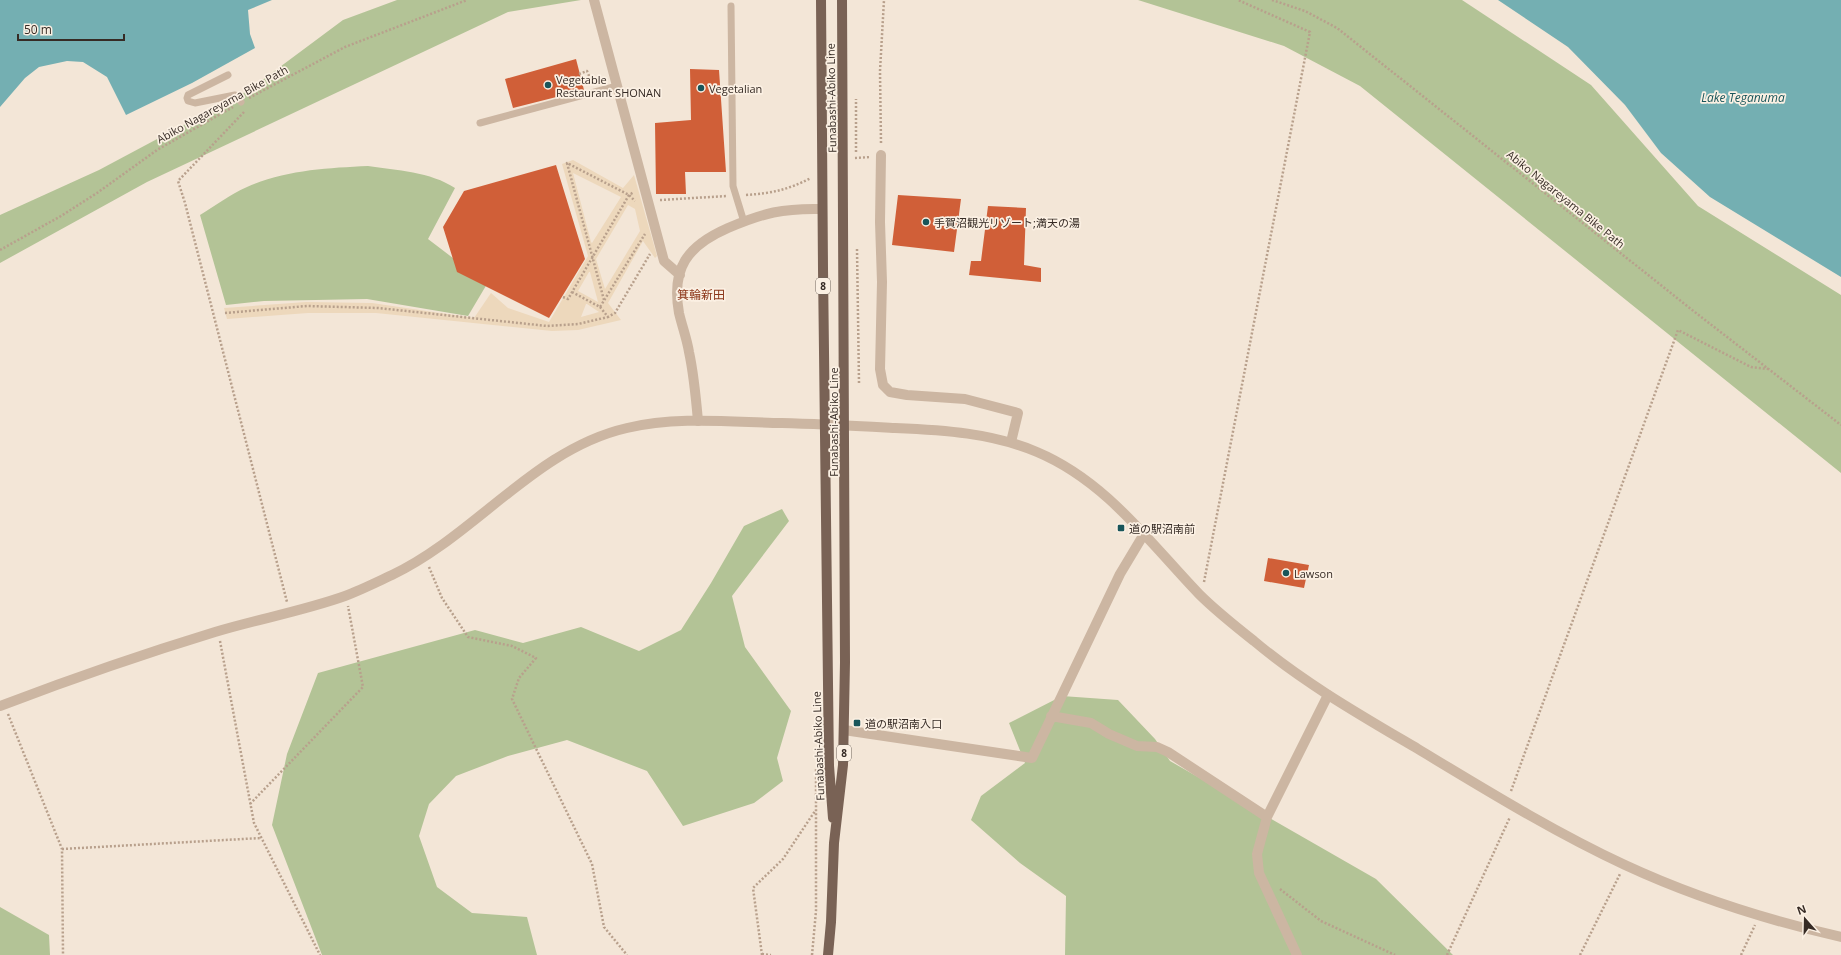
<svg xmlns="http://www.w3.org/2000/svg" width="1841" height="955" font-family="'Open Sans','Noto Sans JP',sans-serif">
<rect width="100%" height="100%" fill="#f3e6d7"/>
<path fill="#b3c396" d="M397 0H581L508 12 147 182 0 263V215L99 170 249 90 343 20Z
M1138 0H1462L1591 85 1698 206 1841 295V473L1360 86 1284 46Z
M368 166C396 170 431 172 455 188L428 239 487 284 468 316 367 299 264 301 226 305 200 215C215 206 231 194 247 187 285 170 327 168 368 166Z
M782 509 789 521 732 596 745 647 791 711 777 758 783 781 754 803 683 826 647 771 567 740 508 756 456 776 429 804 419 836 437 887 472 913 527 917 537 955H322L272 825 287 754 318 673 475 630 523 643 581 627 639 651 681 630 711 583 744 526Z
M1062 696 1118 700 1155 739 1170 761 1376 879 1453 955H1065L1066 896 1020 863 971 820 981 796 1025 763 1009 723Z
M0 907 49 935 50 955H0Z"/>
<path fill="#edd8bc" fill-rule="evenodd" d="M573 160 623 188 634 175 657 256 655 258 643 241 608 303 621 320 578 330 552 331 376 313H308L227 319 224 308 306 302 372 303 474 318 491 293 508 308 549 322 588 256 562 164ZM573 173 621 197 592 243 591 242ZM628 205 635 209 640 231 605 289 596 259ZM589 272H590L598 302 578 291ZM586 304H587L599 312 581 317Z"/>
<path fill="#74afb2" d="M0 0H272L248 10 250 34 255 48 192 83 126 115 107 77 83 62 67 61 39 67 25 78 0 107Z
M1498 0H1841V277L1710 197 1661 153 1625 105 1568 47Z"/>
<path fill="#d05f38" d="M576 59 584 90 513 108 505 79Z
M690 69 719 70 726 172H685L686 194H656L655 123 691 120Z
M556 165 585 259 549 318 457 272 443 227 464 191Z
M898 195 961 199 954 252 892 245Z
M988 206 1026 208 1024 265 1041 268V282L969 275 971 261H981Z
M1268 558 1309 565 1304 588 1264 581Z"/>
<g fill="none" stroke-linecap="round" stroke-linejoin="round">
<path stroke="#b8a08c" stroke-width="2.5" stroke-dasharray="2 2" stroke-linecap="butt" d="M1272 0 1305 11 1337 28 1696 313 1841 425
M579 74 587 71 592 83
M249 98 345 47 467 0
M244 112 178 181 185 203 287 602
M881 143 880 71 884 0
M856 152V99
M855 158 871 157
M746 195C773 193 787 190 811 178
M660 200 727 196
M857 249 859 383
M0 250 61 216 97 193 157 150 233 107
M572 292 600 307 645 234
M563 297 568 299 629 195 634 192
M604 300 567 163 629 195 635 201
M600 307 608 317 615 313 650 254
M225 313 307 306 378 308 547 326 578 324 608 317
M429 567 442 598 468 637 512 646 536 658 519 678 512 699 592 864 604 927 627 955
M1204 582 1310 32 1238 0
M220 641 254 823 320 955
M8 714 62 849 63 955
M1511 791 1678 330 1751 367 1768 369
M250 804 363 687 348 606
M62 849 261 838
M1280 889 1321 921 1395 955
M762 954 771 955
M762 955 753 888 783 859 815 811
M812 955 816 911V769
M1447 955 1510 817
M1580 955 1620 874
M1741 955 1755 925"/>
<path stroke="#ccb6a2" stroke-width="7" d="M731 6 733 186 744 222
M228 75 188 95 187 98 188 101 195 103 235 95 241 102
M480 123 617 86"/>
<path stroke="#ccb6a2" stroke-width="10" d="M594 0 664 261 680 275
M881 155 880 222 882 282 880 369 883 385 890 392 907 395 965 399 1018 413 1011 442
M698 421C696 398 694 375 689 352 687 339 682 326 679 313 671 268 687 246 728 228 763 213 783 208 822 209
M1051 716 1091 723 1109 734 1137 746 1157 747 1168 752 1267 817
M844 730 1032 758 1120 574 1144 534
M1297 955 1259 873 1257 854 1267 817 1328 695"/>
<path stroke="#ccb6a2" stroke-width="10" d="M0 706C71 679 143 654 215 632 258 619 303 611 345 596 361 590 377 582 392 575 476 535 535 449 627 428 677 416 731 422 782 423 820 424 857 426 895 428 944 430 992 433 1037 452 1106 481 1149 542 1199 594 1216 611 1235 626 1254 641 1304 683 1362 716 1418 749 1486 790 1554 832 1625 865 1694 897 1767 920 1841 937"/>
<path stroke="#796255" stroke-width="10" d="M821 0 823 269 829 766 833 818
M828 955 831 922 834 843 843 765 845 662 842 0"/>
</g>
<g fill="#18555a" stroke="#fbf0e3" stroke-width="1.5">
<circle cx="548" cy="85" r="4"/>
<circle cx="701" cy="88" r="4"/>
<circle cx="926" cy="222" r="4"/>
<rect x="1117" y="524" width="8" height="8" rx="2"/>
<circle cx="1286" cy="573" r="4"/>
<rect x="853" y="719" width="8" height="8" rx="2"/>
</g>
<g text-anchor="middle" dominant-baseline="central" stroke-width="3.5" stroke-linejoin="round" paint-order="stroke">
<g fill="#fbf0e3" stroke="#71665e" stroke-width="1">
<rect x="816" y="278" width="14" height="16" rx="3"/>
<rect x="837" y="745" width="14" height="16" rx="3"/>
</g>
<g font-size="10" font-weight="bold" fill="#362b25">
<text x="823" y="286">8</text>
<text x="844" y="753">8</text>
</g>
<g font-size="11" fill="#362b25" stroke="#fbf0e3" text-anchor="start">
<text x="556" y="79">Vegetable<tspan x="556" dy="13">Restaurant SHONAN</tspan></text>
<text x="709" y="88">Vegetalian</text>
<text x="934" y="222">手賀沼観光リゾート;満天の湯</text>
<text x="1129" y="528">道の駅沼南前</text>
<text x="1294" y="573">Lawson</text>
<text x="865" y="723">道の駅沼南入口</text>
</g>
<g font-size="11" fill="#362b25" stroke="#fbf0e3">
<text transform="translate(831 98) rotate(-91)">Funabashi-Abiko Line</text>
<text transform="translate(222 104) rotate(-29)">Abiko Nagareyama Bike Path</text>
<text transform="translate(1566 199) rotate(39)">Abiko Nagareyama Bike Path</text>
<text transform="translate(833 422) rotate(-90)">Funabashi-Abiko Line</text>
<text transform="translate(818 746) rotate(-92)">Funabashi-Abiko Line</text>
</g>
<g font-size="12" font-style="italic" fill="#18555a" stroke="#fbf0e3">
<text x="1743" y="97">Lake Teganuma</text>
</g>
<g font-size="12" fill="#8b3518" stroke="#fbf0e3">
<text x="701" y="294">箕輪新田</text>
</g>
</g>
<g transform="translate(1805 919) rotate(340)" stroke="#fbf0e3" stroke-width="3" paint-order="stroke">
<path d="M0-3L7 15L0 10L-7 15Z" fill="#362b25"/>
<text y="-6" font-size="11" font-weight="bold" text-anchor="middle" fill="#362b25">N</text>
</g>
<path d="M18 34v6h106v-6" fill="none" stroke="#362b25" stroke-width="2"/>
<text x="24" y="34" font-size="12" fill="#362b25" stroke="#fbf0e3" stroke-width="3" paint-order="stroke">50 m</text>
</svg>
